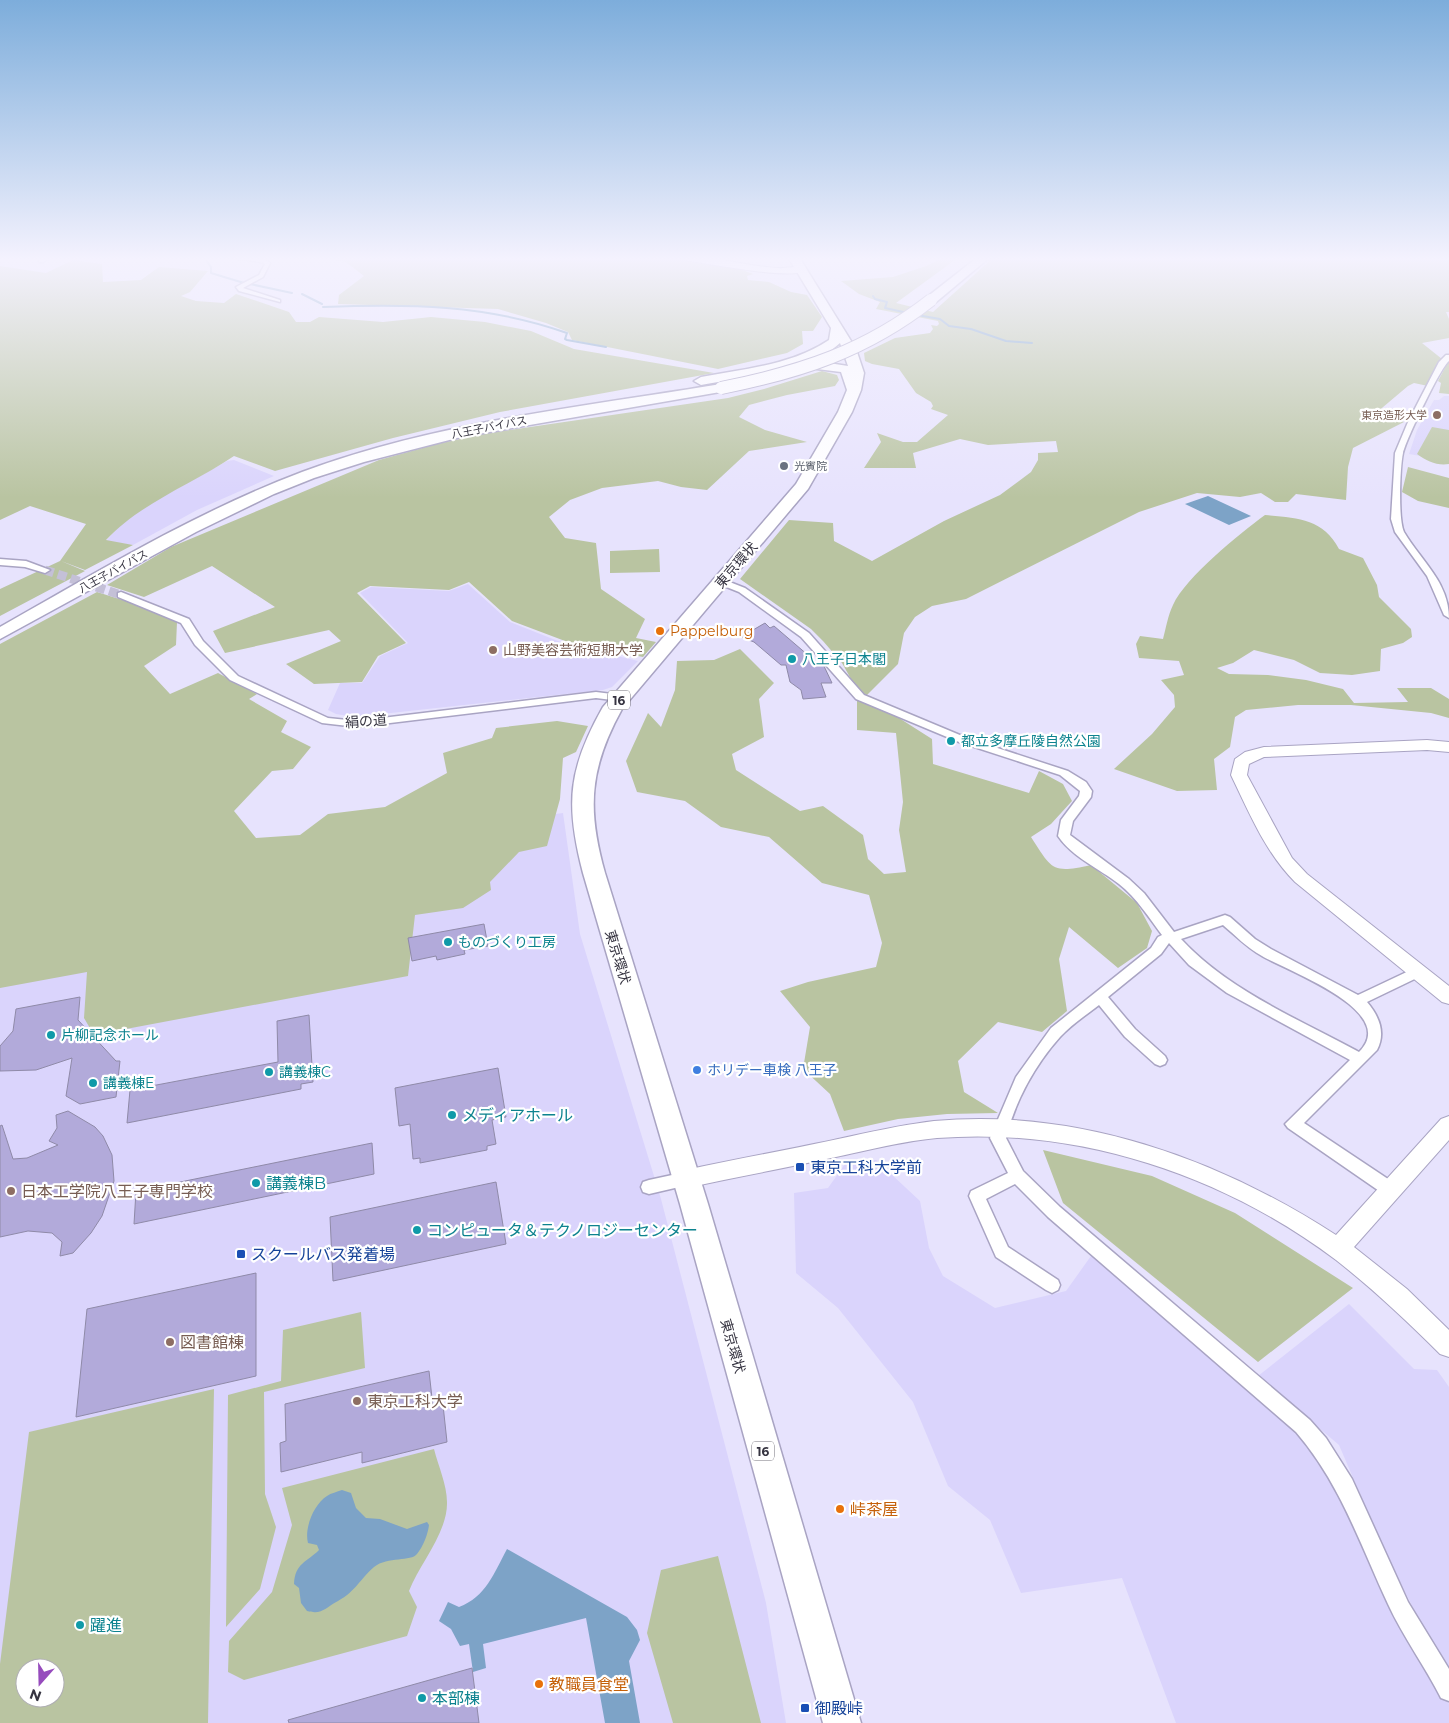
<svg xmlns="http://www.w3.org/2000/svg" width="1449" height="1723" font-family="Montserrat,'Noto Sans JP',sans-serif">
<rect width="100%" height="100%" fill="#e7e3fd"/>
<path fill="#dad4fc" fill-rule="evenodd" d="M1444 396H1449V461L1409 454 1417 430 1434 400H1439Z
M234 460 274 476 197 510 133 545 106 541 121 524 148 505 227 461Z
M468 584 510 622 563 643 638 661 612 687 603 690 354 717 336 714 328 710 340 683H362L380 656 408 643 360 593 371 587 449 591Z
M563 813 580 934 661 1199 766 1603 786 1723H0V844L111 858 427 831ZM25 1668H55V1698H25Z
M876 1160 920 1201 929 1248 943 1276 995 1308 1066 1291 1091 1256 1210 1351 1319 1449 1446 1698 1449 1704V1723H1176L1122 1578 1021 1593 990 1520 948 1486 913 1402 838 1308 796 1273 794 1193 828 1188 845 1164Z
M1349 1304 1414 1369 1437 1370 1449 1387V1668L1423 1627 1387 1557 1339 1445 1258 1376Z"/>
<path fill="#b9c4a1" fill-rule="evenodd" d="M318 257H668L735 267 753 274 747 276 748 280 769 282 791 292 807 295 822 317 813 331H802L803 344 787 353 718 369 572 340 568 332 546 323 498 309 338 304 339 295 364 276 346 262Z
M945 257H959L896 303 933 312 994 257H1449V312H1446L1449 319V338L1422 343 1442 359 1428 386 1414 383 1408 386 1376 413 1404 422 1353 448 1348 467 1346 500 1296 494 1288 502H1275L1261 493 1240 497 1197 493 1139 512 966 599 932 606 915 617 904 633 898 664 866 696 856 688 842 663 823 641 811 629 740 579 789 520 833 523 834 541 872 561 944 521 1000 495 1031 472 1038 460V453L1058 452 1056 441 988 445 960 439 913 453 916 468H864L881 442 877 433 903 442H917L948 415 931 409 933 406 931 402 916 393 899 369 872 364 865 361 864 353 895 338 930 333 933 329 931 325 937 326 939 324 938 321 876 309 880 302 859 294 841 281 893 277 926 266Z
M73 260 102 264 103 282 141 280 159 267 208 271 190 292 181 296 196 301 224 303 236 294 289 312 296 322H310L319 317 383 322 431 317 485 322 531 331 574 349 714 373 500 412 393 438 275 471 234 456C191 485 142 502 106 540L133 545 85 570 61 561 85 571 0 616V589L60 561 86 524 30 506 0 520V266L46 273Z
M1449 360V394L1439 393 1441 383 1438 381Z
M822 371 837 375 839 380 835 386 787 395 749 405 739 417 765 430 807 442 749 451 707 490 681 487 658 481 602 488 570 500 549 517 565 538 596 543 601 589 645 619 636 638 656 642 643 657 565 641 512 621 469 582 449 590 370 586 357 593 406 643 378 656 362 682 314 684 286 664 341 641 329 630 225 653 213 631 275 607 212 566 144 597 107 585 171 547 379 460 437 444 483 434 728 398 764 389Z
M1432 427 1449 430V464C1437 466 1427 461 1417 454Z
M1408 467 1449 478V508L1418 501 1402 492Z
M1265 515C1296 518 1323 518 1339 549L1363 558 1377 585 1379 597 1411 629 1412 637 1403 643 1381 649 1380 671 1352 675 1320 673 1294 660 1254 650 1233 663 1217 668 1229 674 1268 675 1306 680 1343 689 1354 703 1408 702 1397 688H1431L1449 699V718L1431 713 1351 705H1298L1246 710 1235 717 1230 747 1214 759 1217 790 1177 791 1114 769 1152 734 1175 707 1174 695 1161 680 1184 675 1179 661 1139 658 1136 644 1140 636 1163 639C1166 628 1168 615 1173 605 1186 577 1239 534 1265 515Z
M659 549 660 572 610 573V551Z
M97 592 148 608 177 622 176 645 144 666 170 694 218 673 257 694 249 699 287 721 281 732 311 747 293 769 272 771 234 811 256 838 300 835 328 814 385 807 447 773 443 753 492 738 496 728 557 721 588 726 576 752 563 758 560 799 547 846 519 852 490 882 491 890 463 908 415 915 408 976 94 1035 84 1018 87 972 0 988V644Z
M740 649 774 683 759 699 764 737 732 754 736 770 800 811 823 806 863 835 868 859 884 874 906 872 899 830 903 802 896 733 857 730V699L899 718 932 739 933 764 1029 793 1039 771 1063 784 1072 801 1051 824 1031 837C1052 869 1051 874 1091 865L1137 903 1152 931 1147 948 1118 968 1069 927 1059 959 1067 1011 1042 1032 998 1022 958 1061 964 1092 998 1113 947 1114 898 1119 844 1131 830 1094 803 1069 810 1027 780 991 808 982 876 967 882 943 869 895 822 883 769 837 721 827 685 801 637 792 626 761 648 713 661 727 675 690 677 661 714 660Z
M1043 1150 1152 1176 1235 1213 1353 1288 1258 1362 1063 1203Z
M361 1312 365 1368 264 1392 265 1494 276 1527 260 1589 226 1627 228 1395 281 1381 283 1330Z
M214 1389 208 1723H0V1664L29 1432ZM25 1668H55V1698H25Z
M434 1449C438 1465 447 1485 447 1502 448 1532 420 1563 409 1591L417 1607 407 1636 244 1680 228 1672 229 1641 272 1592 292 1525 282 1488Z
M718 1556 761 1723H673L647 1633 661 1570Z"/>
<path fill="#7da3c7" d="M1208 496 1251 516 1229 525 1185 504Z
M342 1490 351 1493 356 1508 366 1518 380 1519 407 1529 427 1522 429 1525C428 1534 423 1547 417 1554 411 1562 388 1556 374 1567 360 1579 356 1591 338 1601 325 1608 322 1615 307 1611L301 1603 299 1588 294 1584C295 1563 307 1562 319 1550L317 1545 308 1543C304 1528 314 1504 327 1496 331 1493 337 1492 342 1490Z
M507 1549 627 1617 637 1630 640 1640 629 1661 640 1723H605L586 1618 483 1644 486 1668 473 1672 469 1644 460 1646 451 1629 439 1621 448 1602 459 1607C486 1597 494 1573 507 1549Z"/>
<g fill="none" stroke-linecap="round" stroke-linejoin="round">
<path stroke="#7da3c7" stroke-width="2" d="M204 257 211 267V273L244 283
M243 257 260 258
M250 284 292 293
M302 294 322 304
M873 296 875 299 887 302 885 308 908 313
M323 307C409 304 485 304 567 333L565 339 567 340 606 347
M917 315 940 319 949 326 971 329 1006 341 1032 343"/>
</g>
<path fill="#b2aada" stroke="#8f8aa8" d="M765 623 770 628 774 626 809 656 812 663 823 664 832 683H821L826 697 803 699 801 690 790 682 786 665H781L754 642 741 637Z
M484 924 488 946 464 950 465 954 437 960 436 956 412 961 408 938Z
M80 997 78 1020 116 1061H120L116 1097 80 1104 66 1096 72 1058 36 1070 0 1071V1046L13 1031 16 1009Z
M309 1015 313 1082 301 1084V1089L127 1123 130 1090 278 1062 277 1021Z
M498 1068 506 1117 492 1120 496 1144 487 1146V1150L420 1163V1158L413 1159 410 1124 399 1126 395 1088Z
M68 1111 95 1127 103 1136 112 1155 114 1181 102 1216 91 1233 73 1253 60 1256 62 1242 52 1233 28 1231 0 1237V1126L2 1125 13 1159 27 1158 58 1145 49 1141 57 1128 56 1115Z
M372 1143 374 1174 134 1224 136 1191Z
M496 1182 506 1244 333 1281 330 1217Z
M256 1273V1376L76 1417 87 1309Z
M429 1371 433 1407 443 1405 447 1442 362 1463V1452L281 1472 280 1443 286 1441 285 1404Z
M472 1668 479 1723H289L288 1720Z"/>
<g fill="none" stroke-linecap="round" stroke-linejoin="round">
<path stroke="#c4c0d7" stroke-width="9" stroke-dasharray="9 4.5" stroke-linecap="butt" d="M45 570 121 595"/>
<defs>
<path id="street" d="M44 257H51L43 262H39V260Z
M227 257 263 258 270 263 263 277 243 288 280 300V302L239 291 236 287 259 275 265 264 261 262Z
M1446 355H1449V361C1440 368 1406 440 1403 453 1400 467 1398 519 1404 532 1421 561 1449 582 1449 618L1444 615 1427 576 1395 532 1391 519 1395 453 1408 422 1439 362Z
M0 559 26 561 50 570 45 573 25 567 0 565Z
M722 579 745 588 809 633 864 695 967 738 1068 771 1086 782 1092 791 1091 797 1073 821 1070 835 1129 879 1144 893 1174 932 1225 915 1230 917 1255 939 1271 949 1358 995 1413 969H1423L1425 972 1423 975 1367 1002C1379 1016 1386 1033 1377 1050L1304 1123 1397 1185 1399 1190 1397 1195 1391 1197 1385 1195 1288 1128 1285 1124 1350 1060 1227 993 1189 965 1169 943 1161 954 1108 997 1135 1029 1165 1056 1167 1060 1165 1064 1160 1066 1155 1064 1125 1037 1099 1005C1086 1015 1071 1025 1060 1037 1035 1065 1015 1101 1006 1138L1023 1171 1060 1207 1310 1420 1326 1438 1352 1479 1408 1602 1449 1669V1701L1441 1698C1425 1666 1403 1637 1388 1604 1360 1544 1340 1483 1296 1432L1048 1217 1015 1184 986 1199 1008 1247 1058 1280 1060 1285 1058 1290 1052 1293 1046 1290 996 1257 969 1196 971 1191 1008 1173 990 1138 1016 1077 1051 1028 1151 948 1158 937 1162 935C1149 918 1137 898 1119 884 1100 869 1072 857 1058 836L1061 820 1079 796 1080 791 1060 775 959 742 856 699 801 637 739 592 719 584V580ZM1223 925C1236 936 1247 948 1262 956 1285 970 1401 1011 1359 1052 1298 1019 1228 990 1181 939Z
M121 592 189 619 203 641 238 676 328 718 357 721 596 692 620 695 625 698 620 701 596 698 357 727 322 723 230 680 195 645 181 623 118 597V593Z
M686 1172 692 1174 694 1179 692 1184 649 1194 643 1192 641 1187 643 1182 649 1180Z"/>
<path id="secondary" d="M1427 740 1449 742V752L1427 750 1264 757 1249 764 1247 775 1292 858 1307 874 1449 986V1004L1442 1002 1295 882C1265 852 1249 812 1231 775L1235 759 1245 752 1264 747Z
M1449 1116V1140L1354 1247 1407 1289 1449 1330V1357L1440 1354C1407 1321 1373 1289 1336 1260 1223 1175 1079 1127 937 1138 903 1141 869 1150 836 1157 786 1168 736 1177 686 1188L678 1186 675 1179 678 1172 686 1170C736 1159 787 1150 838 1139 870 1132 901 1125 934 1121 1077 1108 1217 1158 1336 1235L1441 1119Z"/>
<path id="primary" d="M680 257C713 255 744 266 777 268 786 269 800 264 807 270 794 281 706 263 685 260Z"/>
<path id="highway" d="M788 257H799L856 349 864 373 861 390 852 412 808 489 622 709C589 769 587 809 605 873L708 1204 861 1723H823L680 1204 583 873C565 804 568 769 603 707L796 484 838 412 847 390 841 372 817 369 815 366 822 362 848 366 840 343C809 372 742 377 701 385L694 381 701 377C744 369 792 365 829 340L831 328Z
M978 257H990L935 303H927V297Z
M721 384 728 388 726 391 461 437 364 462 314 478 274 494 196 532 0 639V627C99 571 196 512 302 472 436 422 581 407 721 384Z"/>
</defs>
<use href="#street" stroke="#a9a4c3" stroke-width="3"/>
<use href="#secondary" stroke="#a9a4c3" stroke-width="2"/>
<use href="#primary" stroke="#a9a4c3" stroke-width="2"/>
<use href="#highway" stroke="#a9a4c3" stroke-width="3"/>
<use href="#street" fill="#fff" fill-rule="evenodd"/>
<use href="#secondary" fill="#fff" fill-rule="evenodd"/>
<use href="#primary" fill="#fff" fill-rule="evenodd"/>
<use href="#highway" fill="#fff" fill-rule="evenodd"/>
<defs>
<path id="highway-bridge" d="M721 388C801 372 866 351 931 300"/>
</defs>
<use href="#highway-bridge" stroke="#a9a4c3" stroke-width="14" stroke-linecap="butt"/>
<use href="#highway-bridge" stroke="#fff" stroke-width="12"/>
</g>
<linearGradient id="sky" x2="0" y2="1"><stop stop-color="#7daddb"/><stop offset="0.52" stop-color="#f4f2fe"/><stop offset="1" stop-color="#f4f2fe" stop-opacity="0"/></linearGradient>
<rect width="1449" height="498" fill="url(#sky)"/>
<g fill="#8d6e63" stroke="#fff" stroke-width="2">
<circle cx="1437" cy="415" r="5"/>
<circle cx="493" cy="650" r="5"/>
<circle cx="11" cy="1191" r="5"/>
<circle cx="170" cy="1342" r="5"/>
<circle cx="357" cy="1401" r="5"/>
</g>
<circle fill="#6b7280" stroke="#fff" stroke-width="2" cx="784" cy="466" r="5"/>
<g fill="#e8710a" stroke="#fff" stroke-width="2">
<circle cx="660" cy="631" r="5"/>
<circle cx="840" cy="1509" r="5"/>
<circle cx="539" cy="1684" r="5"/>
</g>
<g fill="#0f9aa8" stroke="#fff" stroke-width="2">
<circle cx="792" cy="659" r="5"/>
<circle cx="951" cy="741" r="5"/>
<circle cx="448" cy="942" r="5"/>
<circle cx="51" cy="1035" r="5"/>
<circle cx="269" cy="1072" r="5"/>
<circle cx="93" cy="1083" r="5"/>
<circle cx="452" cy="1115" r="5"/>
<circle cx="256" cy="1183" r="5"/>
<circle cx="417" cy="1230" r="5"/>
<circle cx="80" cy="1625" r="5"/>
<circle cx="422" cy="1698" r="5"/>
</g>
<circle fill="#3f7fe0" stroke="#fff" stroke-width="2" cx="697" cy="1070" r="5"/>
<g fill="#1a4fb4" stroke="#fff" stroke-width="2">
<rect x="795" y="1162" width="10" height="10" rx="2.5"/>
<rect x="236" y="1249" width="10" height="10" rx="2.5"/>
<rect x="800" y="1703" width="10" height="10" rx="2.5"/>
</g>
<g text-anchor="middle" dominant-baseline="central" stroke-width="4.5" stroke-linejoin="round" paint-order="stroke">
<g font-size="11" fill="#785e54" stroke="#fff" text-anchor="end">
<text x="1427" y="415">東京造形大学</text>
</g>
<g font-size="11" fill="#363441" stroke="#fff">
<text transform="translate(489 427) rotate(-11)">八王子バイパス</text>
<text transform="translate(113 571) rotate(-29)">八王子バイパス</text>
</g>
<g font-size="11" fill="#5b616d" stroke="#fff" text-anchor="start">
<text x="794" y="466">光賓院</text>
</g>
<g fill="#fff" stroke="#72717a" stroke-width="1">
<rect x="608" y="690.5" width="22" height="19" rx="4"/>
<rect x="752" y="1441.5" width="22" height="19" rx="4"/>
</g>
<g font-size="12" font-weight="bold" fill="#363441">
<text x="619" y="700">16</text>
<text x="763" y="1451">16</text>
</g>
<g font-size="14" fill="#363441" stroke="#fff">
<text transform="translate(736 565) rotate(-49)">東京環状</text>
<text transform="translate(366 721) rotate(-4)">絹の道</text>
<text transform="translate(618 957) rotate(73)">東京環状</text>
<text transform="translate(733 1346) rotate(74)">東京環状</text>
</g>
<g font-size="14" fill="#c56008" stroke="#fff" text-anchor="start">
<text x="670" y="631">Pappelburg</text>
</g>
<g font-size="14" fill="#785e54" stroke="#fff" text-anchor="start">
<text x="503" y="650">山野美容芸術短期大学</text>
</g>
<g font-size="14" fill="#0d838f" stroke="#fff" text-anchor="start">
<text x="802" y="659">八王子日本閣</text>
<text x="961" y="741">都立多摩丘陵自然公園</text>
<text x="458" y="942">ものづくり工房</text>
<text x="61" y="1035">片柳記念ホール</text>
<text x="279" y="1072">講義棟C</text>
<text x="103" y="1083">講義棟E</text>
</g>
<g font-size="14" fill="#366cbe" stroke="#fff" text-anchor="start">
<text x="707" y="1070">ホリデー車検 八王子</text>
</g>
<g font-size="16" fill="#0d838f" stroke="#fff" text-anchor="start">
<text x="462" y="1115">メディアホール</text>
<text x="266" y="1183">講義棟B</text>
<text x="427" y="1230">コンピュータ＆テクノロジーセンター</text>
<text x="90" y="1625">躍進</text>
<text x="432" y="1698">本部棟</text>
</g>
<g font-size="16" fill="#164399" stroke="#fff" text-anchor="start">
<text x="810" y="1167">東京工科大学前</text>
<text x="251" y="1254">スクールバス発着場</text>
<text x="815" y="1708">御殿峠</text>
</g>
<g font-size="16" fill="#785e54" stroke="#fff" text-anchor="start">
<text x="21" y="1191">日本工学院八王子専門学校</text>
<text x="180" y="1342">図書館棟</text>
<text x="367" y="1401">東京工科大学</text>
</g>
<g font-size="16" fill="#c56008" stroke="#fff" text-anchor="start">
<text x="850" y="1509">峠茶屋</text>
<text x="549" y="1684">教職員食堂</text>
</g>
</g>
<g transform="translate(40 1683) rotate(200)"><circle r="24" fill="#ffffff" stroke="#afaeb3"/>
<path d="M0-4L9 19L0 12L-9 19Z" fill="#964bbd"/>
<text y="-8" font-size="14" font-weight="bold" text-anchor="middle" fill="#363441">N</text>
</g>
</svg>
